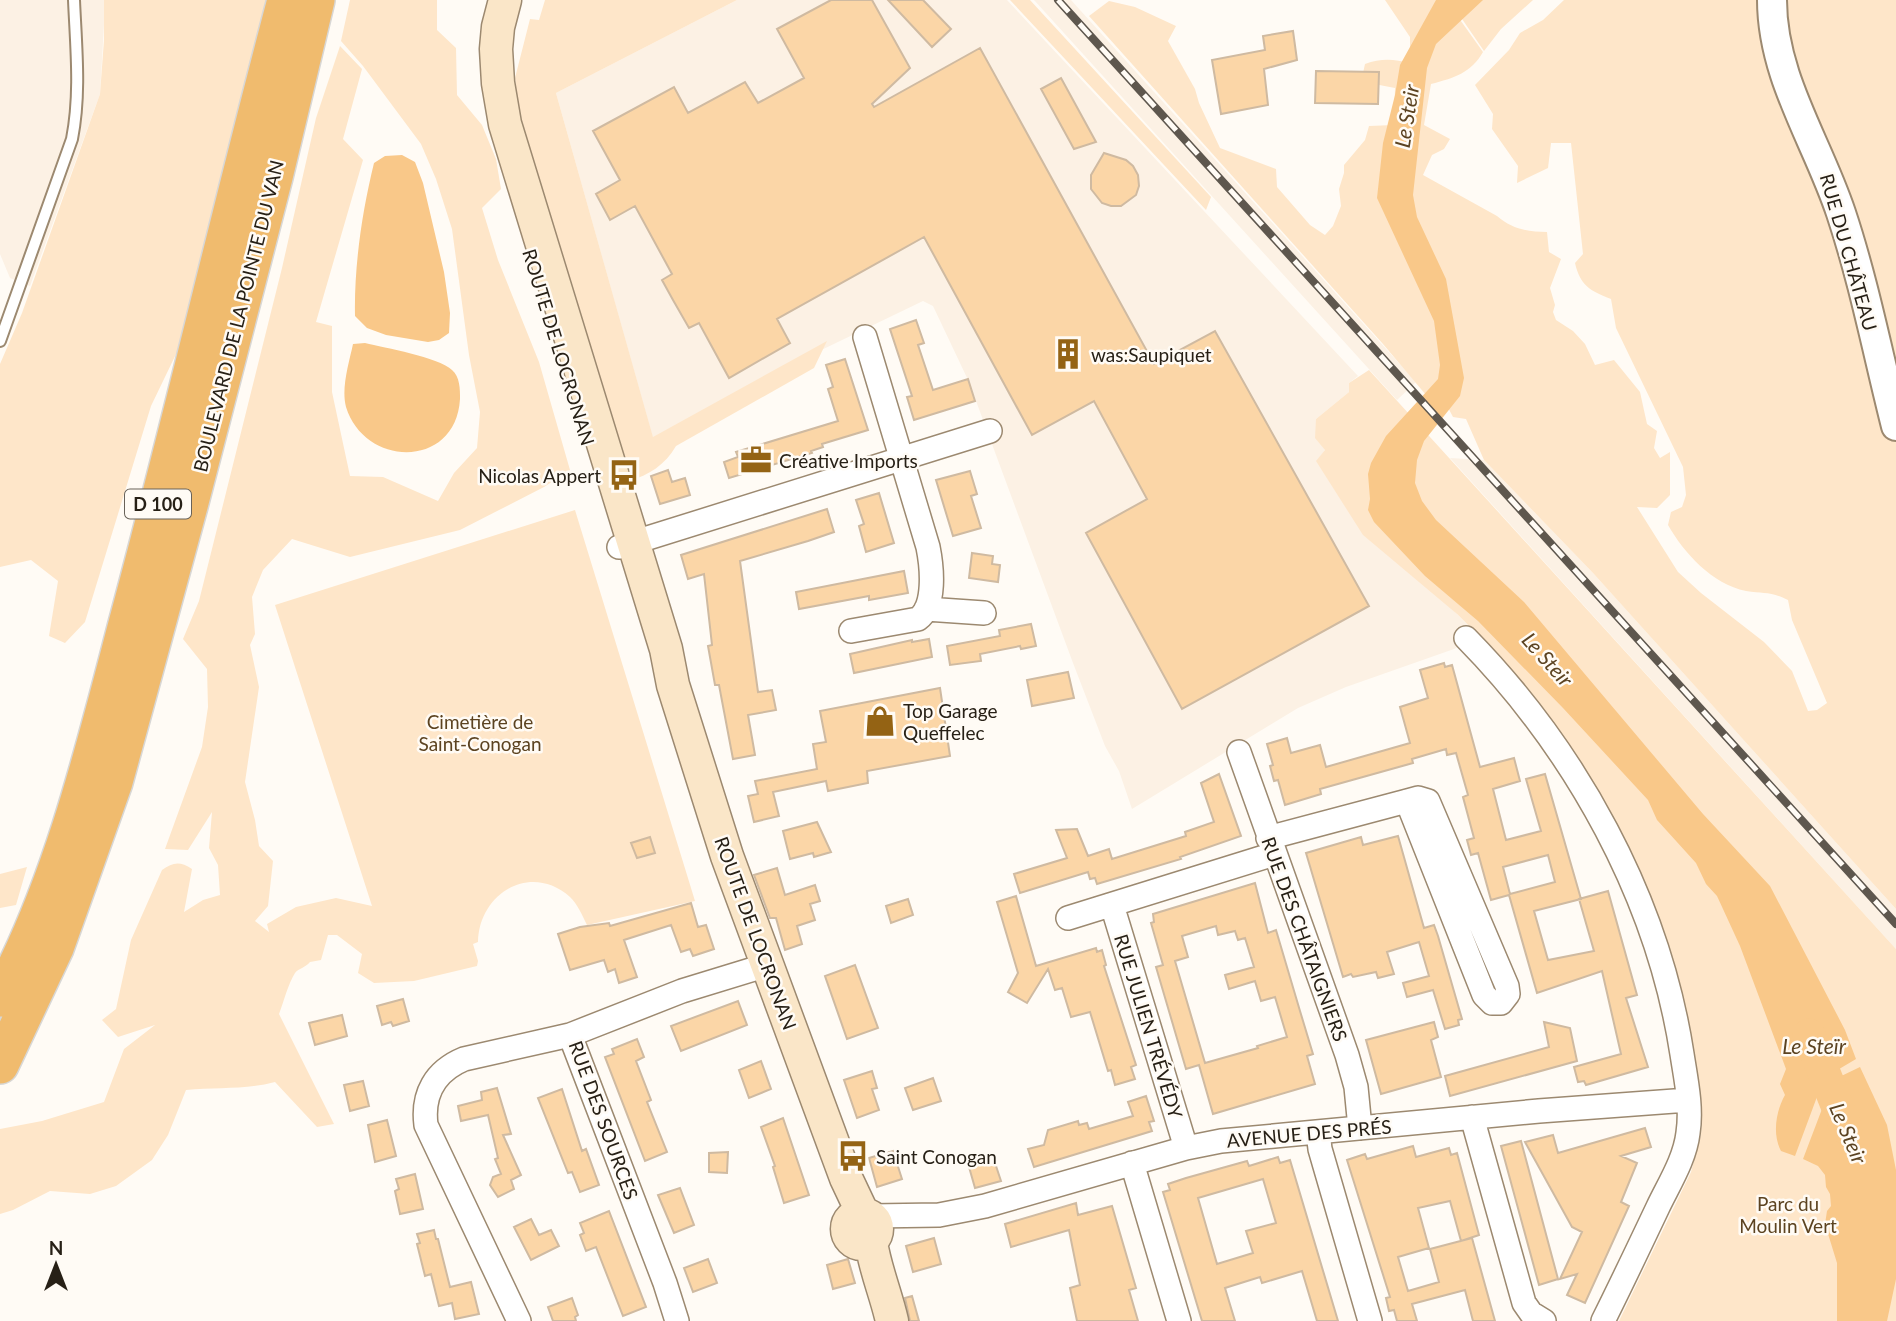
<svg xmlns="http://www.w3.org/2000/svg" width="1896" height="1321" font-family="Lato,sans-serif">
<rect width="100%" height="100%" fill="#fffbf5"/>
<path fill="#fcf1e4" d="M0 0H104L105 7 100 94 30 286 10 278 0 254Z
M737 0H1007L1358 376 1349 383V392L1316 419 1325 450 1317 461 1333 486 1478 636 1454 649 1346 687 1298 708 1132 809 1119 771 1105 746 1073 663 969 382 933 306 923 301 811 355 798 370 653 438 556 93Z
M1034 0H1071L1416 382 1397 400Z
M1450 458 1484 460 1593 573 1896 909V949Z"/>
<path fill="#fee6c9" d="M104 0H272L226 180 178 350 151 406 85 622 65 643 49 636 58 581 31 560 0 567V364L22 313 100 94 104 40Z
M350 0H437V30L456 48 457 95 482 125 496 159 501 189 482 208 498 260 539 362 570 470 544 487 460 530 350 557 292 539 263 570 252 597 255 634 250 645 259 687 245 782 255 820 259 846 273 861 268 906 255 921 269 932 267 924 296 907 336 898 372 906 275 605 575 510 695 901 587 925C582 915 578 905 570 897 531 862 479 893 478 942L473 944 478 961 477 966 414 981 374 983 358 973 362 954 337 935H328L321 960 310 962C305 968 299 968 295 973 288 984 284 1001 279 1014L334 1124 317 1127 275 1082C245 1090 217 1087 186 1090L168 1135 152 1160 116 1186 90 1194 50 1191 13 1210 0 1214V1129L42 1121 104 1102 124 1049 155 1025 118 1037 102 1020 116 1009 131 940 162 870C173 862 180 861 192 869L184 912 203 900 220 895 218 865 209 848 212 812 188 850 165 849 202 747 208 707 207 669 183 639 199 601 282 268 316 118 340 46 362 69 343 139 363 160 316 322 332 326V392L350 476 383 477 438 501 454 473 477 448 480 412 469 355 452 229 436 179 421 144 363 66 341 41Z
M545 0H737L556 93 653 437 827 341 814 368 676 446C665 465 649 475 629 481L519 123 515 78 530 19 539 20Z
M1010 0H1030L1211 197 1206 210Z
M1385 0H1446L1483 52C1471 73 1454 78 1431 84L1424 125 1450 139 1444 149 1432 155 1423 175 1497 216C1512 229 1528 232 1547 232L1549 252 1561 259 1550 288 1555 305 1553 312 1556 320 1573 331 1585 344 1595 365 1614 360 1640 392 1647 424 1657 431 1654 448 1660 458 1670 452V495L1657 508 1637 507 1678 572 1701 593 1764 642 1792 671 1808 711 1817 710 1827 703 1792 620 1788 600C1770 591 1764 594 1746 591 1712 584 1684 553 1668 525L1671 512 1682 507 1686 495 1683 467 1616 328 1611 299C1590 291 1580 285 1575 263L1583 254 1571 143H1551L1548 168 1517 183 1518 166 1492 129 1493 114 1475 85 1509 50 1520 33 1543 20 1564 0H1896V909L1593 573 1484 460 1466 419 1453 417 1444 400 1426 395 1383 344 1089 16 1109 1 1135 7 1176 26 1168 41 1195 89 1199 103 1220 148 1276 169 1277 187 1310 225 1325 235 1333 226 1341 206 1339 189 1344 173V165L1365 140 1369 126 1394 125 1395 88 1369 83 1363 73 1365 64C1381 58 1394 59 1410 63V37Z
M1449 0H1533L1501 29 1484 51Z
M1369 370 1896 949V1321H1619L1691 1172 1701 1134 1702 1112 1689 1031 1679 980 1661 926 1645 890 1566 784 1529 730 1516 679 1491 648 1457 614 1363 535 1316 461 1325 450 1315 438 1316 419 1349 392V383Z
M27 867 16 905 0 908V874Z"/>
<path fill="#f9c889" d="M1436 0H1483L1436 44 1427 68 1413 195 1417 217 1446 279 1464 378 1460 396 1424 441 1417 460 1415 483 1422 501 1436 520 1524 602 1703 814 1770 886 1845 1030 1856 1059 1824 1078 1795 1156 1781 1151C1772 1134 1776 1111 1785 1095L1780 1084 1786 1069 1740 946 1717 896 1706 884 1696 863 1657 820 1648 800 1563 708 1478 621 1425 576 1374 522 1368 510 1370 499 1368 474 1371 463 1386 436 1438 379 1440 365 1434 321 1377 198 1383 143 1395 95 1400 65Z
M402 155 415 162 423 183 444 272 450 313 449 333 439 340 428 342 386 335 367 328 355 316C354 266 362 212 374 163L385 156Z
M365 343C385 348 438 357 452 370 460 377 460 389 460 399 456 469 365 468 346 407 341 388 349 363 353 344Z
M1860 1067 1887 1125 1896 1170V1279L1887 1321H1837V1263L1825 1224 1827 1211 1831 1206 1830 1194 1826 1187 1825 1175 1818 1166 1803 1159 1833 1080Z"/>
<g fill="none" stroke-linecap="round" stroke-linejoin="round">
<path stroke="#f9c889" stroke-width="33" d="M1809 1035 1846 1128"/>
</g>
<path fill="#fbd6a7" stroke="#cfbaa1" stroke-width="2" fill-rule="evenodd" d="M831 0H872L910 68 872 104 874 107 980 48 1154 364 1215 331 1369 606 1182 709 1086 533 1147 499 1094 401 1032 435 924 237 777 319 790 343 729 378 699 323 689 328 673 300 662 280 672 274 635 206 610 220 596 194 620 180 593 131 674 87 688 113 745 82 758 103 804 78 777 29Z
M888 0H923L951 29 932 47Z
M1293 31 1297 60 1264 69 1268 105 1221 114 1212 60 1265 50 1263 36Z
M1316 71 1379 72 1378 104 1315 103Z
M1061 78 1096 142 1074 149 1041 89Z
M1104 153 1126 160 1133 166 1138 175 1139 186 1136 195 1121 206H1111L1102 203 1091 189V175Z
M916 320 924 343 918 345 933 390 968 379 975 401 914 420 907 397 912 396 890 329Z
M845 359 868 430 822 444 823 447 811 451 812 453 729 478 724 462 738 457 736 452 838 421 828 389 833 387 826 365Z
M668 470 672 482 685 478 690 495 660 504 651 476Z
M970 471 977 494 971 496 981 528 953 536 936 480Z
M879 493 894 543 866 552 859 526 864 524 856 500Z
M827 509 834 532 808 541 740 561 758 692 772 690 776 710 748 715 755 755 733 759 719 685H715L708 646 712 645 704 574 688 579 681 555Z
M972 553 993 556 992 564 1000 565 998 582 969 578Z
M904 571 908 593 869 600V596L799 609 796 592Z
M1031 624 1036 646 1021 649 1020 646 980 654 981 661 950 665 947 646 1000 636 999 630Z
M929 639 932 657 854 673 850 654 912 640V642Z
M1444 663 1445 667 1452 665 1480 767 1514 758 1520 781 1493 789 1506 840 1541 831 1526 779 1545 774 1581 899 1534 911 1548 960 1594 951 1579 899 1608 891 1637 995 1626 998 1648 1067 1586 1085 1584 1081 1578 1082 1574 1067 1621 1054 1602 971 1537 993 1509 895 1491 900 1478 853 1471 855 1467 840 1474 838 1463 797 1468 795 1456 753 1447 755 1446 749 1412 759 1413 763 1320 789 1321 794 1285 805 1278 780 1274 781 1270 766 1273 765 1267 744 1287 738 1291 753 1320 745 1326 767 1410 743 1400 707 1428 698 1420 670ZM1548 855 1555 882 1510 894 1503 867Z
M1068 672 1074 698 1032 706 1027 680Z
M940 688 950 756 867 771 868 783 828 791 826 781 773 792 779 816 754 822 748 796 758 794 755 781 817 769 813 744 826 742 820 711Z
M1219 774 1241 836 1180 857 1181 859 1097 884 1095 878 1090 879 1088 872 1020 893 1014 874 1067 858 1056 830 1077 829 1088 856 1109 849 1112 859 1186 836 1185 832 1214 822 1201 783Z
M817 822 831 852 814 857 813 853 790 859 783 831Z
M1398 836 1424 928 1434 925 1438 936 1462 1019 1458 1020 1459 1025 1445 1029 1433 990 1407 997 1403 983 1429 976 1419 942 1387 952 1394 974 1378 978 1376 972 1353 977 1351 974 1343 977 1306 853 1361 837 1363 845Z
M650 837 655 853 637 858 631 843Z
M777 868 785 895 815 885 820 901 810 904 815 920 797 926 802 944 785 950 776 918H770L754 875Z
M1255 883 1268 933 1276 930 1300 1011 1313 1054 1307 1056 1315 1084 1213 1114 1199 1065 1186 1069 1156 967 1163 965 1151 923 1154 922 1153 914ZM1216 926 1218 935 1235 931 1238 940 1245 938 1254 967 1225 975 1229 989 1255 981 1261 1001 1275 997 1287 1037 1257 1046 1258 1048 1205 1063 1175 961 1188 957 1182 936Z
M1016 896 1036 966 1096 948 1097 952 1102 950 1106 965 1104 966 1136 1065 1131 1067 1135 1079 1115 1085 1111 1070 1108 1071 1090 1012 1071 1017 1062 988 1055 990 1048 969 1027 1003 1008 992 1018 973 997 902Z
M908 899 913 915 891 923 886 906Z
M691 903 698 927 706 925 714 949 693 956 690 949 681 952 671 925 624 940 637 977 619 983 615 969 608 972 604 960 570 970 558 934 580 927 609 923 610 926Z
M855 965 878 1028 847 1039 825 976Z
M403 999 409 1021 393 1026 391 1022 382 1025 377 1006Z
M738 1001 747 1025 681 1051 671 1026Z
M342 1015 347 1036 315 1045 309 1023Z
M1434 1022 1438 1037 1431 1040 1441 1077 1381 1094 1366 1040Z
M1544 1022 1570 1028 1577 1061 1450 1096 1445 1076 1549 1047Z
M637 1039 644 1057 636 1061 651 1100 647 1102 667 1152 645 1161 605 1057 614 1054 612 1049Z
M761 1061 771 1089 749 1098 739 1070Z
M872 1071 877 1088 872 1089 879 1110 857 1118 844 1080Z
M933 1078 941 1101 913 1110 905 1088Z
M363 1081 369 1106 350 1111 344 1085Z
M497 1088 511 1134 503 1135 521 1175 511 1180 514 1189 498 1197 490 1185 493 1177 501 1174 495 1159 498 1158 488 1115 461 1121 458 1106 482 1100 481 1092Z
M562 1089 582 1151 586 1149 599 1185 580 1192 572 1172 568 1173 538 1098Z
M1146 1096 1154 1121 1149 1122 1152 1131 1034 1167 1028 1149 1044 1145 1048 1130 1078 1121 1079 1125 1087 1123 1089 1129 1133 1116 1128 1102Z
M783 1118 809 1195 784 1203 773 1167 775 1166 761 1127Z
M387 1120 396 1156 375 1162 368 1125Z
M1645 1128 1651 1147 1621 1156 1637 1163 1621 1202 1629 1206 1585 1303 1567 1295 1577 1274 1560 1279 1582 1232 1572 1227 1525 1142 1553 1135 1558 1153Z
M1521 1141 1558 1279 1539 1285 1501 1146Z
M1413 1146 1416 1157 1449 1148 1451 1155 1457 1153 1479 1235 1461 1241 1450 1201 1418 1208 1429 1248 1398 1257 1408 1291 1439 1282 1430 1249 1472 1238 1495 1321H1473L1465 1290 1412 1304 1417 1321H1397L1394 1310 1389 1311 1386 1298 1390 1297 1347 1160 1365 1154 1367 1159Z
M893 1151 902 1179 877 1187 869 1158Z
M728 1152 727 1173 709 1172V1153Z
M1278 1157 1280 1163 1290 1160 1338 1321H1317L1302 1271 1262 1283 1260 1277 1225 1288 1235 1321H1202L1163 1192 1170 1190 1168 1184 1186 1178 1247 1161 1249 1166ZM1263 1179 1276 1223 1246 1231 1253 1253 1217 1264 1198 1198Z
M994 1160 1001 1181 975 1188 969 1167Z
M415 1174 423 1209 400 1214 395 1191 399 1189 396 1179Z
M680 1188 694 1225 674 1233 658 1195Z
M1076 1203 1078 1215 1112 1206 1136 1288 1129 1290 1138 1321H1077L1070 1288 1080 1285 1069 1230 1011 1247 1005 1224Z
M609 1211 646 1307 623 1316 596 1247 586 1251 580 1235 584 1233 580 1223Z
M531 1219 539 1235 551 1230 559 1246 531 1260 514 1227Z
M434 1230 436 1239H438L450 1287 471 1282 479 1314 455 1319 452 1303 439 1306 431 1274 425 1276 417 1244 420 1243 417 1234Z
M934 1238 941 1264 913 1272 906 1246Z
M708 1259 717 1283 693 1292 684 1268Z
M848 1259 855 1283 833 1289 827 1265Z
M912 1296 919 1321H910L905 1298Z
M572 1298 578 1315 575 1317 576 1321H553L548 1307Z"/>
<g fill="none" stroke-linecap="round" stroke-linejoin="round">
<defs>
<path id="service" d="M0 341 72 139C81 93 76 47 74 0"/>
<path id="minor" d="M619 547 990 431
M926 609 984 613
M851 631 918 619C936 606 932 567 928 547L865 337
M1466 638C1576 750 1658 898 1682 1054 1686 1080 1692 1107 1688 1133 1685 1159 1669 1184 1658 1207 1640 1245 1622 1283 1603 1321
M1239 752 1347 1055 1356 1087 1360 1128
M1268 838 1407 801 1418 798 1428 801 1507 986 1508 994 1501 1003H1492L1484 995 1407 801
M1112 905 1186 1148
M1068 918 1274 854
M570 1035 665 1283 677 1321
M1472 1117 1524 1303 1531 1313 1544 1321
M1318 1132 1320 1149 1370 1321
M1132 1163 1179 1321
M871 1216 939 1215 985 1206 1186 1148 1221 1141 1539 1111 1688 1100
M519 1321 426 1125C422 1094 435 1071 464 1059L570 1035 682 991 767 965"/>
<path id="tertiary" d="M1772 0C1772 77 1817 141 1841 213 1864 282 1878 355 1896 426"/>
<path id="secondary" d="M505 0 498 27 496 49 498 83 505 124 666 649 673 685 727 856 846 1178 863 1214
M847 1229a15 15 0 1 1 30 0a15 15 0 1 1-30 0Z
M871 1242C875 1269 886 1294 892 1321"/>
<path id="trunk" d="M0 998C61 887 95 747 127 624 183 417 231 207 286 0
M0 1065 55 948 114 782 189 506 274 177 316 0"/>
</defs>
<use href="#service" stroke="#9c8970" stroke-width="14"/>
<use href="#minor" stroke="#9c8970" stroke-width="26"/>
<use href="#tertiary" stroke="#9c8970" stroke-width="32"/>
<use href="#secondary" stroke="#9c8970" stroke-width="35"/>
<use href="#trunk" stroke="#d8d7d5" stroke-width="40"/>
<use href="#service" stroke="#fff" stroke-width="10"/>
<use href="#minor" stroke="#fff" stroke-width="23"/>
<use href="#tertiary" stroke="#fff" stroke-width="28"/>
<use href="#secondary" stroke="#fae6c8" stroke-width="32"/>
<use href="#trunk" stroke="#f0bb6e" stroke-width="37"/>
<defs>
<path id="rail" d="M1058 0 1896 924"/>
</defs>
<use href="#rail" stroke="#5e574e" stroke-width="8"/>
<use href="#rail" stroke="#fffbf5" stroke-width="5" stroke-dasharray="16" stroke-linecap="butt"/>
</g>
<defs>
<symbol id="building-bare" viewBox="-9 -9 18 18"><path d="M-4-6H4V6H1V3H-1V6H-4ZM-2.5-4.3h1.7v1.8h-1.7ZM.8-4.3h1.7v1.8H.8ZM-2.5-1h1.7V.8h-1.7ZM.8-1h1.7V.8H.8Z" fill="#946314" stroke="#fffbf5" stroke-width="2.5" paint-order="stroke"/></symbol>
<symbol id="office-bare" viewBox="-9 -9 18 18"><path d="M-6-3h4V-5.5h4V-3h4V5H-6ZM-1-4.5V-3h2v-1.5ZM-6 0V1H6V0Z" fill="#946314" stroke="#fffbf5" stroke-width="2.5" paint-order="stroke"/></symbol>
<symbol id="bus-bare" viewBox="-9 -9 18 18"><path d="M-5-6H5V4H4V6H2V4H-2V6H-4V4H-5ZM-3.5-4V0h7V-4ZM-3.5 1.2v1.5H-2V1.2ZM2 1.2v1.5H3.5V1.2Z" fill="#946314" stroke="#fffbf5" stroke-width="2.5" paint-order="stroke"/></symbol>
<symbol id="shop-bare" viewBox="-9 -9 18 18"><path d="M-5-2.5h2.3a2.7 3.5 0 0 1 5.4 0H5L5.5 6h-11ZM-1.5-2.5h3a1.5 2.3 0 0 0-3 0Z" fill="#946314" stroke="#fffbf5" stroke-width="2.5" paint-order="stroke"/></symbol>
</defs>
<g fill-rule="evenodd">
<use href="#building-bare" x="1046" y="332" width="44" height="44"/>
<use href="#office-bare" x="734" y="438" width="44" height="44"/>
<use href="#bus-bare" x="602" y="453" width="44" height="44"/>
<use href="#shop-bare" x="858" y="699" width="44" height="44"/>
<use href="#bus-bare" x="831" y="1134" width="44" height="44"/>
</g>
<g text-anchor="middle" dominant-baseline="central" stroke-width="5" stroke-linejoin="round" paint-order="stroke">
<rect fill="#fffbf5" stroke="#686259" stroke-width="2" x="125" y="489.5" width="66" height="29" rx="5"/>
<g font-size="18" font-weight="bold" fill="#272016">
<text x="158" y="504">D 100</text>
</g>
<g font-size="19" fill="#272016" stroke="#fffbf5">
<text transform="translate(1849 252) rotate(74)">RUE DU CHÂTEAU</text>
<text transform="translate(238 316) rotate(-76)">BOULEVARD DE LA POINTE DU VAN</text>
<text transform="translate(559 347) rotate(73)">ROUTE DE LOCRONAN</text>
<text transform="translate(756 933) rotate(70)">ROUTE DE LOCRONAN</text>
<text transform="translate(1305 939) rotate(70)">RUE DES CHÂTAIGNIERS</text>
<text transform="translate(1149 1026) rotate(73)">RUE JULIEN TRÉVÉDY</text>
<text transform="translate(604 1120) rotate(70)">RUE DES SOURCES</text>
<text transform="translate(1309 1133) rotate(-5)">AVENUE DES PRÉS</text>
</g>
<g font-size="19" fill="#272016" stroke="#fffbf5" text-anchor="start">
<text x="1091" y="354">was:Saupiquet</text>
<text x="779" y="460">Créative Imports</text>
<text x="601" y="475" text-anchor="end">Nicolas Appert</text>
<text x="903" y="710">Top Garage<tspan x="903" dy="22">Queffelec</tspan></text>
<text x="876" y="1156">Saint Conogan</text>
</g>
<g font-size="19" fill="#5c4320" stroke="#fffbf5">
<text x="480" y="721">Cimetière de<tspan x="480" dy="22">Saint-Conogan</tspan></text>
<text x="1788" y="1203">Parc du<tspan x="1788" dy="22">Moulin Vert</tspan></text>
</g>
<g font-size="21" font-style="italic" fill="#5c4321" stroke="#fffbf5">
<text transform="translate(1406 116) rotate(-81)">Le Steir</text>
<text transform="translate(1548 659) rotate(48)">Le Steir</text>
<text x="1814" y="1045">Le Steïr</text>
<text transform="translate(1849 1133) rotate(67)">Le Steir</text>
</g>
</g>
<g transform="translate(56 1265)" stroke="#fffbf5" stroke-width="5" paint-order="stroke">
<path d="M0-5L12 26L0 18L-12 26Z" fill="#272016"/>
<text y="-10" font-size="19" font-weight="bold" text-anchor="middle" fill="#272016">N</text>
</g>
</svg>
